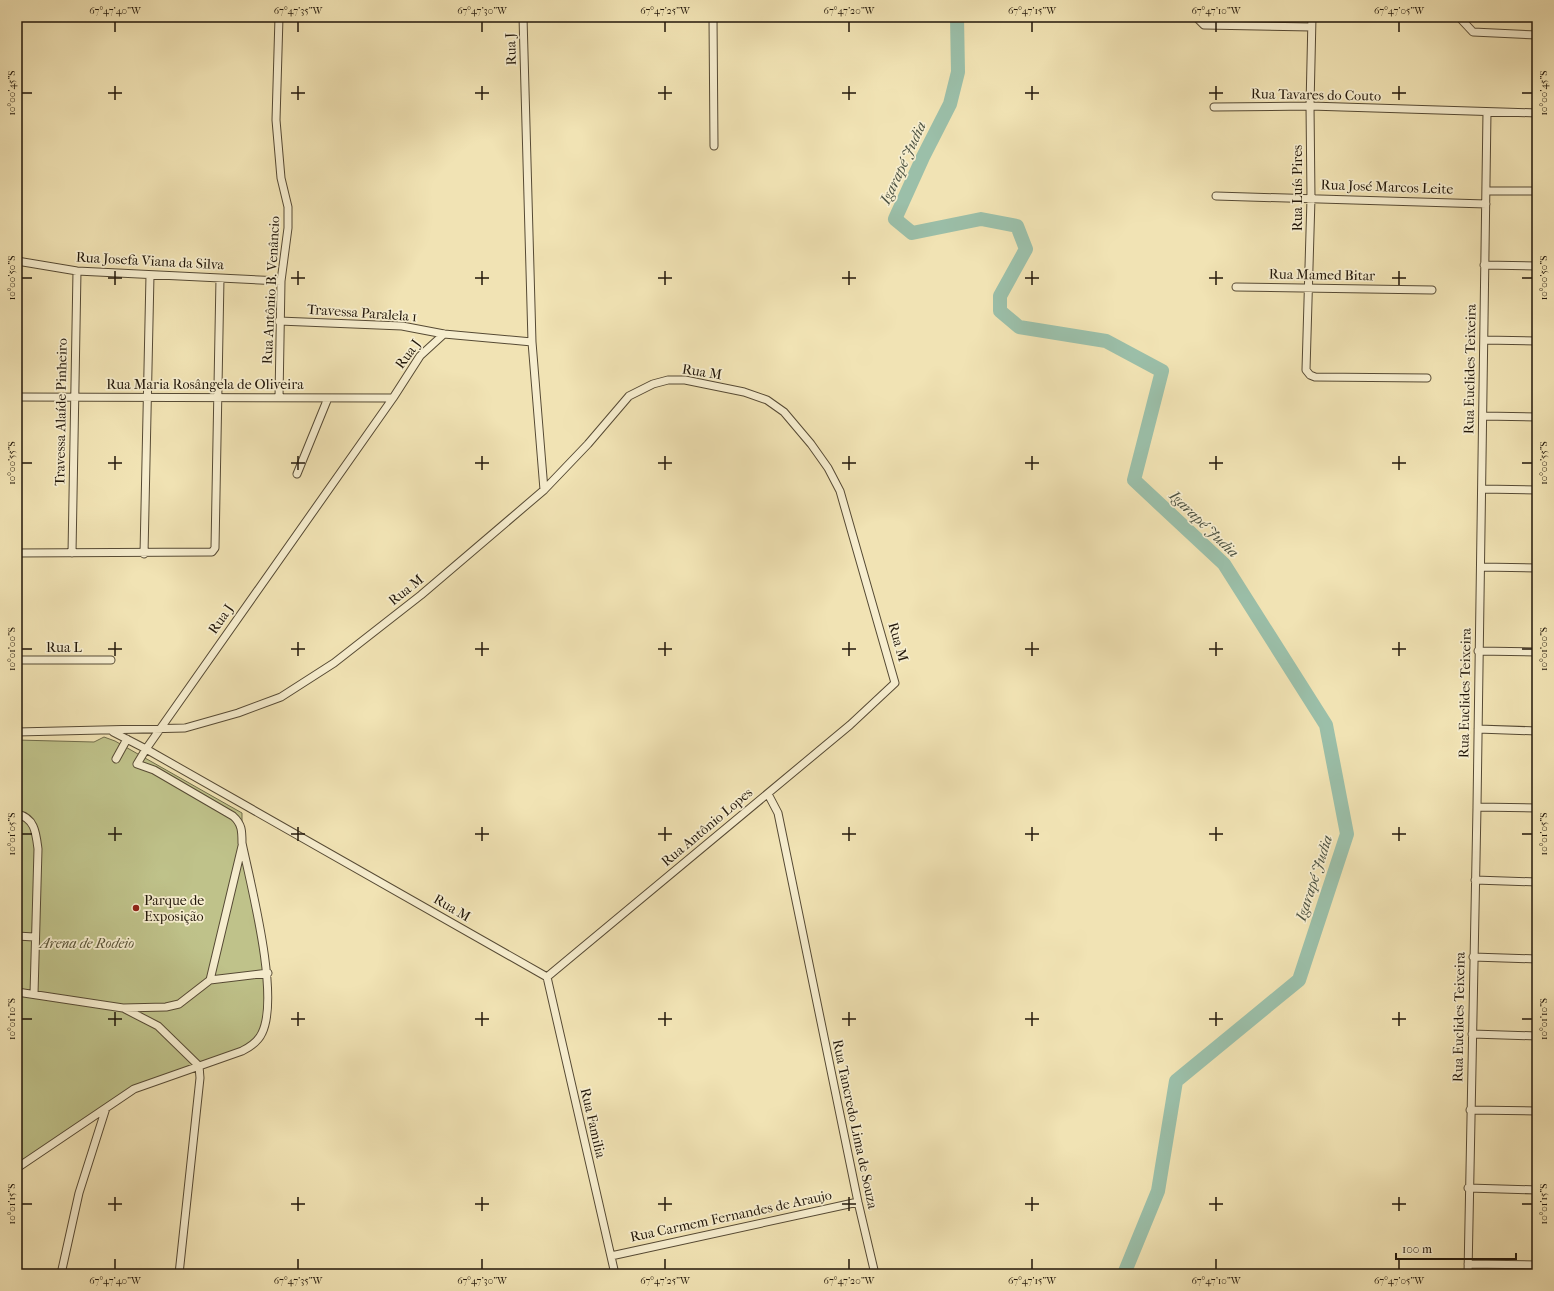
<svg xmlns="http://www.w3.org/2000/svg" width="1554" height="1291" font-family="'IM FELL French Canon',serif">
<rect width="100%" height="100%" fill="#f1e3b4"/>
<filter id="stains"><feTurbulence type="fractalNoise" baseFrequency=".005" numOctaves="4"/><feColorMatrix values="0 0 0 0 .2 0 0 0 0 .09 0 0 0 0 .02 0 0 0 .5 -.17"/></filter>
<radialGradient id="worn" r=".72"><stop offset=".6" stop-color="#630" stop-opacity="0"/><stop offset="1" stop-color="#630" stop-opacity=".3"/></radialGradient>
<path fill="#bfc28a" stroke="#706c4a" d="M104 737 115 741 242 813V843L268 973 263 1032 249 1047 134 1089 17 1167V740L94 742Z"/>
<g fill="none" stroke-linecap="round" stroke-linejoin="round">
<path stroke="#9bbfa9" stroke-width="14" d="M957 17 958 72 950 104 923 157 895 219 912 233 981 219 1017 226 1026 249 1000 296V311L1019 327 1106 341 1162 371 1134 480 1224 564 1326 725 1347 834 1299 980 1176 1081 1158 1191 1124 1274"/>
<defs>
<path id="minor" d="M279 17 276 120 281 178 288 207V228L281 281 279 398
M713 17 714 146
M1196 17 1204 25 1311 27
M1312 17 1310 106 1311 198 1306 370 1310 375 1315 377 1427 378
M1459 17 1473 32 1537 35
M1214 107 1310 106 1537 113
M1486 191H1537
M1216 196 1486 204
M17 261 77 271 281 281
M1484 265 1537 266
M1236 287 1432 290
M279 321 402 326 444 334 532 342 523 17
M444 334 420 356 393 398 146 749 547 977
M1484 340 1537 341
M532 342 544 490
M17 397 393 398
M1483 416 1537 417
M297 474 328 398
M1482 489 1537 490
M17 553 212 552 215 548 220 278
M72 553 77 271
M144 554 150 275
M1481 567 1537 568
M1478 651 1537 652
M17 660H111
M1478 729 1537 731
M17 732 185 728 238 713 281 697 334 663 421 595 544 490 588 444 629 396 653 384 668 380H685L744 392 767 400 784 412 811 444 828 468 840 491 895 683 850 725 547 977
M116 759 127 739
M768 794 778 813 858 1202 875 1274
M1477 807 1537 808
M17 814C35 818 36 833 38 849L34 994
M1475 880 1537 882
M17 936 34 937
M1473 957 1537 959
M547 977 615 1274
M210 980 268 973
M17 992 123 1008 166 1007 179 1004 210 980 242 846
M125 1009 158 1026 199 1066 200 1078 179 1274
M1472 1034 1537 1036
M1470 1110 1537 1111
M17 1168 134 1089 242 1051C250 1047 258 1042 262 1033 280 996 251 886 242 843 242 831 242 824 233 816L154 770 137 764 146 749 113 732
M1468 1188 1537 1190
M611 1256 858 1202
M1468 1264 1537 1265
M61 1274 79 1193 106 1108
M1468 1274 1477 807 1487 112"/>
</defs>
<use href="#minor" stroke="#564a34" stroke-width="9"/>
<use href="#minor" stroke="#f6edce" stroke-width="7"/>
</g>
<path fill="none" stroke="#22170a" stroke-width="1.5" d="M115 22V32M298 22V32M482 22V32M665 22V32M849 22V32M1032 22V32M1216 22V32M1399 22V32M115 86V100M298 86V100M482 86V100M665 86V100M849 86V100M1032 86V100M1216 86V100M1399 86V100M22 93H32M108 93H122M291 93H305M475 93H489M658 93H672M842 93H856M1025 93H1039M1209 93H1223M1392 93H1406M1522 93H1532M115 271V285M298 271V285M482 271V285M665 271V285M849 271V285M1032 271V285M1216 271V285M1399 271V285M22 278H32M108 278H122M291 278H305M475 278H489M658 278H672M842 278H856M1025 278H1039M1209 278H1223M1392 278H1406M1522 278H1532M115 456V470M298 456V470M482 456V470M665 456V470M849 456V470M1032 456V470M1216 456V470M1399 456V470M22 463H32M108 463H122M291 463H305M475 463H489M658 463H672M842 463H856M1025 463H1039M1209 463H1223M1392 463H1406M1522 463H1532M115 642V656M298 642V656M482 642V656M665 642V656M849 642V656M1032 642V656M1216 642V656M1399 642V656M22 649H32M108 649H122M291 649H305M475 649H489M658 649H672M842 649H856M1025 649H1039M1209 649H1223M1392 649H1406M1522 649H1532M115 827V841M298 827V841M482 827V841M665 827V841M849 827V841M1032 827V841M1216 827V841M1399 827V841M22 834H32M108 834H122M291 834H305M475 834H489M658 834H672M842 834H856M1025 834H1039M1209 834H1223M1392 834H1406M1522 834H1532M115 1012V1026M298 1012V1026M482 1012V1026M665 1012V1026M849 1012V1026M1032 1012V1026M1216 1012V1026M1399 1012V1026M22 1019H32M108 1019H122M291 1019H305M475 1019H489M658 1019H672M842 1019H856M1025 1019H1039M1209 1019H1223M1392 1019H1406M1522 1019H1532M115 1197V1211M298 1197V1211M482 1197V1211M665 1197V1211M849 1197V1211M1032 1197V1211M1216 1197V1211M1399 1197V1211M22 1204H32M108 1204H122M291 1204H305M475 1204H489M658 1204H672M842 1204H856M1025 1204H1039M1209 1204H1223M1392 1204H1406M1522 1204H1532M115 1259V1269M298 1259V1269M482 1259V1269M665 1259V1269M849 1259V1269M1032 1259V1269M1216 1259V1269M1399 1259V1269"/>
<circle fill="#8f2418" stroke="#f6edce" stroke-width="1.5" cx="136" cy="908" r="4"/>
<g text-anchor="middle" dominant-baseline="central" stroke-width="3.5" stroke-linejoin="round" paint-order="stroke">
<g font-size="14" fill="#22170a" stroke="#f6edce">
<text transform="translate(511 49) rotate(-92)">Rua J</text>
<text transform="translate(1316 95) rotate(1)">Rua Tavares do Couto</text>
<text transform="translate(1387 187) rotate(2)">Rua José Marcos Leite</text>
<text transform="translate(1297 188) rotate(-90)">Rua Luís Pires</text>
<text transform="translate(150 261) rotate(3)">Rua Josefa Viana da Silva</text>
<text transform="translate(1322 275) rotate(1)">Rua Mamed Bitar</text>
<text transform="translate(271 290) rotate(-87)">Rua Antônio B. Venâncio</text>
<text transform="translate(362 313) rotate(4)">Travessa Paralela 1</text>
<text transform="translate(408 354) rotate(-54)">Rua J</text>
<text transform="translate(1470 369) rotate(-89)">Rua Euclides Teixeira</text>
<text transform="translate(702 372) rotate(9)">Rua M</text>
<text x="205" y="384">Rua Maria Rosângela de Oliveira</text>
<text transform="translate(61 412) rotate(-89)">Travessa Alaíde Pinheiro</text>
<text transform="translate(406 590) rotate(-39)">Rua M</text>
<text transform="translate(221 619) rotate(-55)">Rua J</text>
<text transform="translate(898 642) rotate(74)">Rua M</text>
<text x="64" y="647">Rua L</text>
<text transform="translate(1465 693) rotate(-89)">Rua Euclides Teixeira</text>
<text transform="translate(707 827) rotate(-40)">Rua Antônio Lopes</text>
<text transform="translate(452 908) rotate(30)">Rua M</text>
<text transform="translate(1459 1017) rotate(-89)">Rua Euclides Teixeira</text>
<text transform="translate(593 1123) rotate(77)">Rua Familia</text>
<text transform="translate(855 1124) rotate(78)">Rua Tancredo Lima de Souza</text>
<text transform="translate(731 1216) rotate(-12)">Rua Carmem Fernandes de Araujo</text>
</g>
<g font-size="14" fill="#22170a" stroke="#f6edce" text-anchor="start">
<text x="144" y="900">Parque de<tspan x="144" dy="16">Exposição</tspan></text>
</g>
<g font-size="14" font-style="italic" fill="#595337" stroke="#f6edce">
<text x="87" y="943">Arena de Rodeio</text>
</g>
<g font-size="15" font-style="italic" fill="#4c5242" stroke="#f6edce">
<text transform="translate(903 163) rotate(-65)">Igarapé Judia</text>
<text transform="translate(1204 524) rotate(44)">Igarapé Judia</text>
<text transform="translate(1314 878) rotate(-72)">Igarapé Judia</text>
</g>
</g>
<rect width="1554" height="1291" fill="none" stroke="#f1e3b4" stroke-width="44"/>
<path d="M1396 1253v6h120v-6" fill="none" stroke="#22170a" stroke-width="2"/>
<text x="1402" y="1253" font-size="12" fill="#22170a" stroke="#f6edce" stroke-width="3" paint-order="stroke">100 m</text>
<rect x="22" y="22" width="1510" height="1247" fill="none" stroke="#22170a" stroke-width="1.5"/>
<g font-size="10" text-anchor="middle" fill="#22170a">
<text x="115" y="14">67°47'40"W</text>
<text x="298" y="14">67°47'35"W</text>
<text x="482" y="14">67°47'30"W</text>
<text x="665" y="14">67°47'25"W</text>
<text x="849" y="14">67°47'20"W</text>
<text x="1032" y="14">67°47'15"W</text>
<text x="1216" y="14">67°47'10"W</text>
<text x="1399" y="14">67°47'05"W</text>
<text transform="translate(11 93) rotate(-90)" y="4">10°00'45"S</text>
<text transform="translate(1543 93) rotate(-90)" y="4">10°00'45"S</text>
<text transform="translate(11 278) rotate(-90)" y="4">10°00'50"S</text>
<text transform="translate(1543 278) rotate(-90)" y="4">10°00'50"S</text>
<text transform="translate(11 463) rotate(-90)" y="4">10°00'55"S</text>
<text transform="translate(1543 463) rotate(-90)" y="4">10°00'55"S</text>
<text transform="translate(11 649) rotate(-90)" y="4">10°01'00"S</text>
<text transform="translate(1543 649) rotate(-90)" y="4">10°01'00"S</text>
<text transform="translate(11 834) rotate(-90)" y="4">10°01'05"S</text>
<text transform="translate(1543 834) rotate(-90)" y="4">10°01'05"S</text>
<text transform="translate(11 1019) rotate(-90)" y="4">10°01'10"S</text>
<text transform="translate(1543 1019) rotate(-90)" y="4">10°01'10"S</text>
<text transform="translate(11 1204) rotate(-90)" y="4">10°01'15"S</text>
<text transform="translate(1543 1204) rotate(-90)" y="4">10°01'15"S</text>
<text x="115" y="1284">67°47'40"W</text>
<text x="298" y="1284">67°47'35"W</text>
<text x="482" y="1284">67°47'30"W</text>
<text x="665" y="1284">67°47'25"W</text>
<text x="849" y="1284">67°47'20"W</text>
<text x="1032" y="1284">67°47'15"W</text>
<text x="1216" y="1284">67°47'10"W</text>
<text x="1399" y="1284">67°47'05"W</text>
</g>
<rect width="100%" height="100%" filter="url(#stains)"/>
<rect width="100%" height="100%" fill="url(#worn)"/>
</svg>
